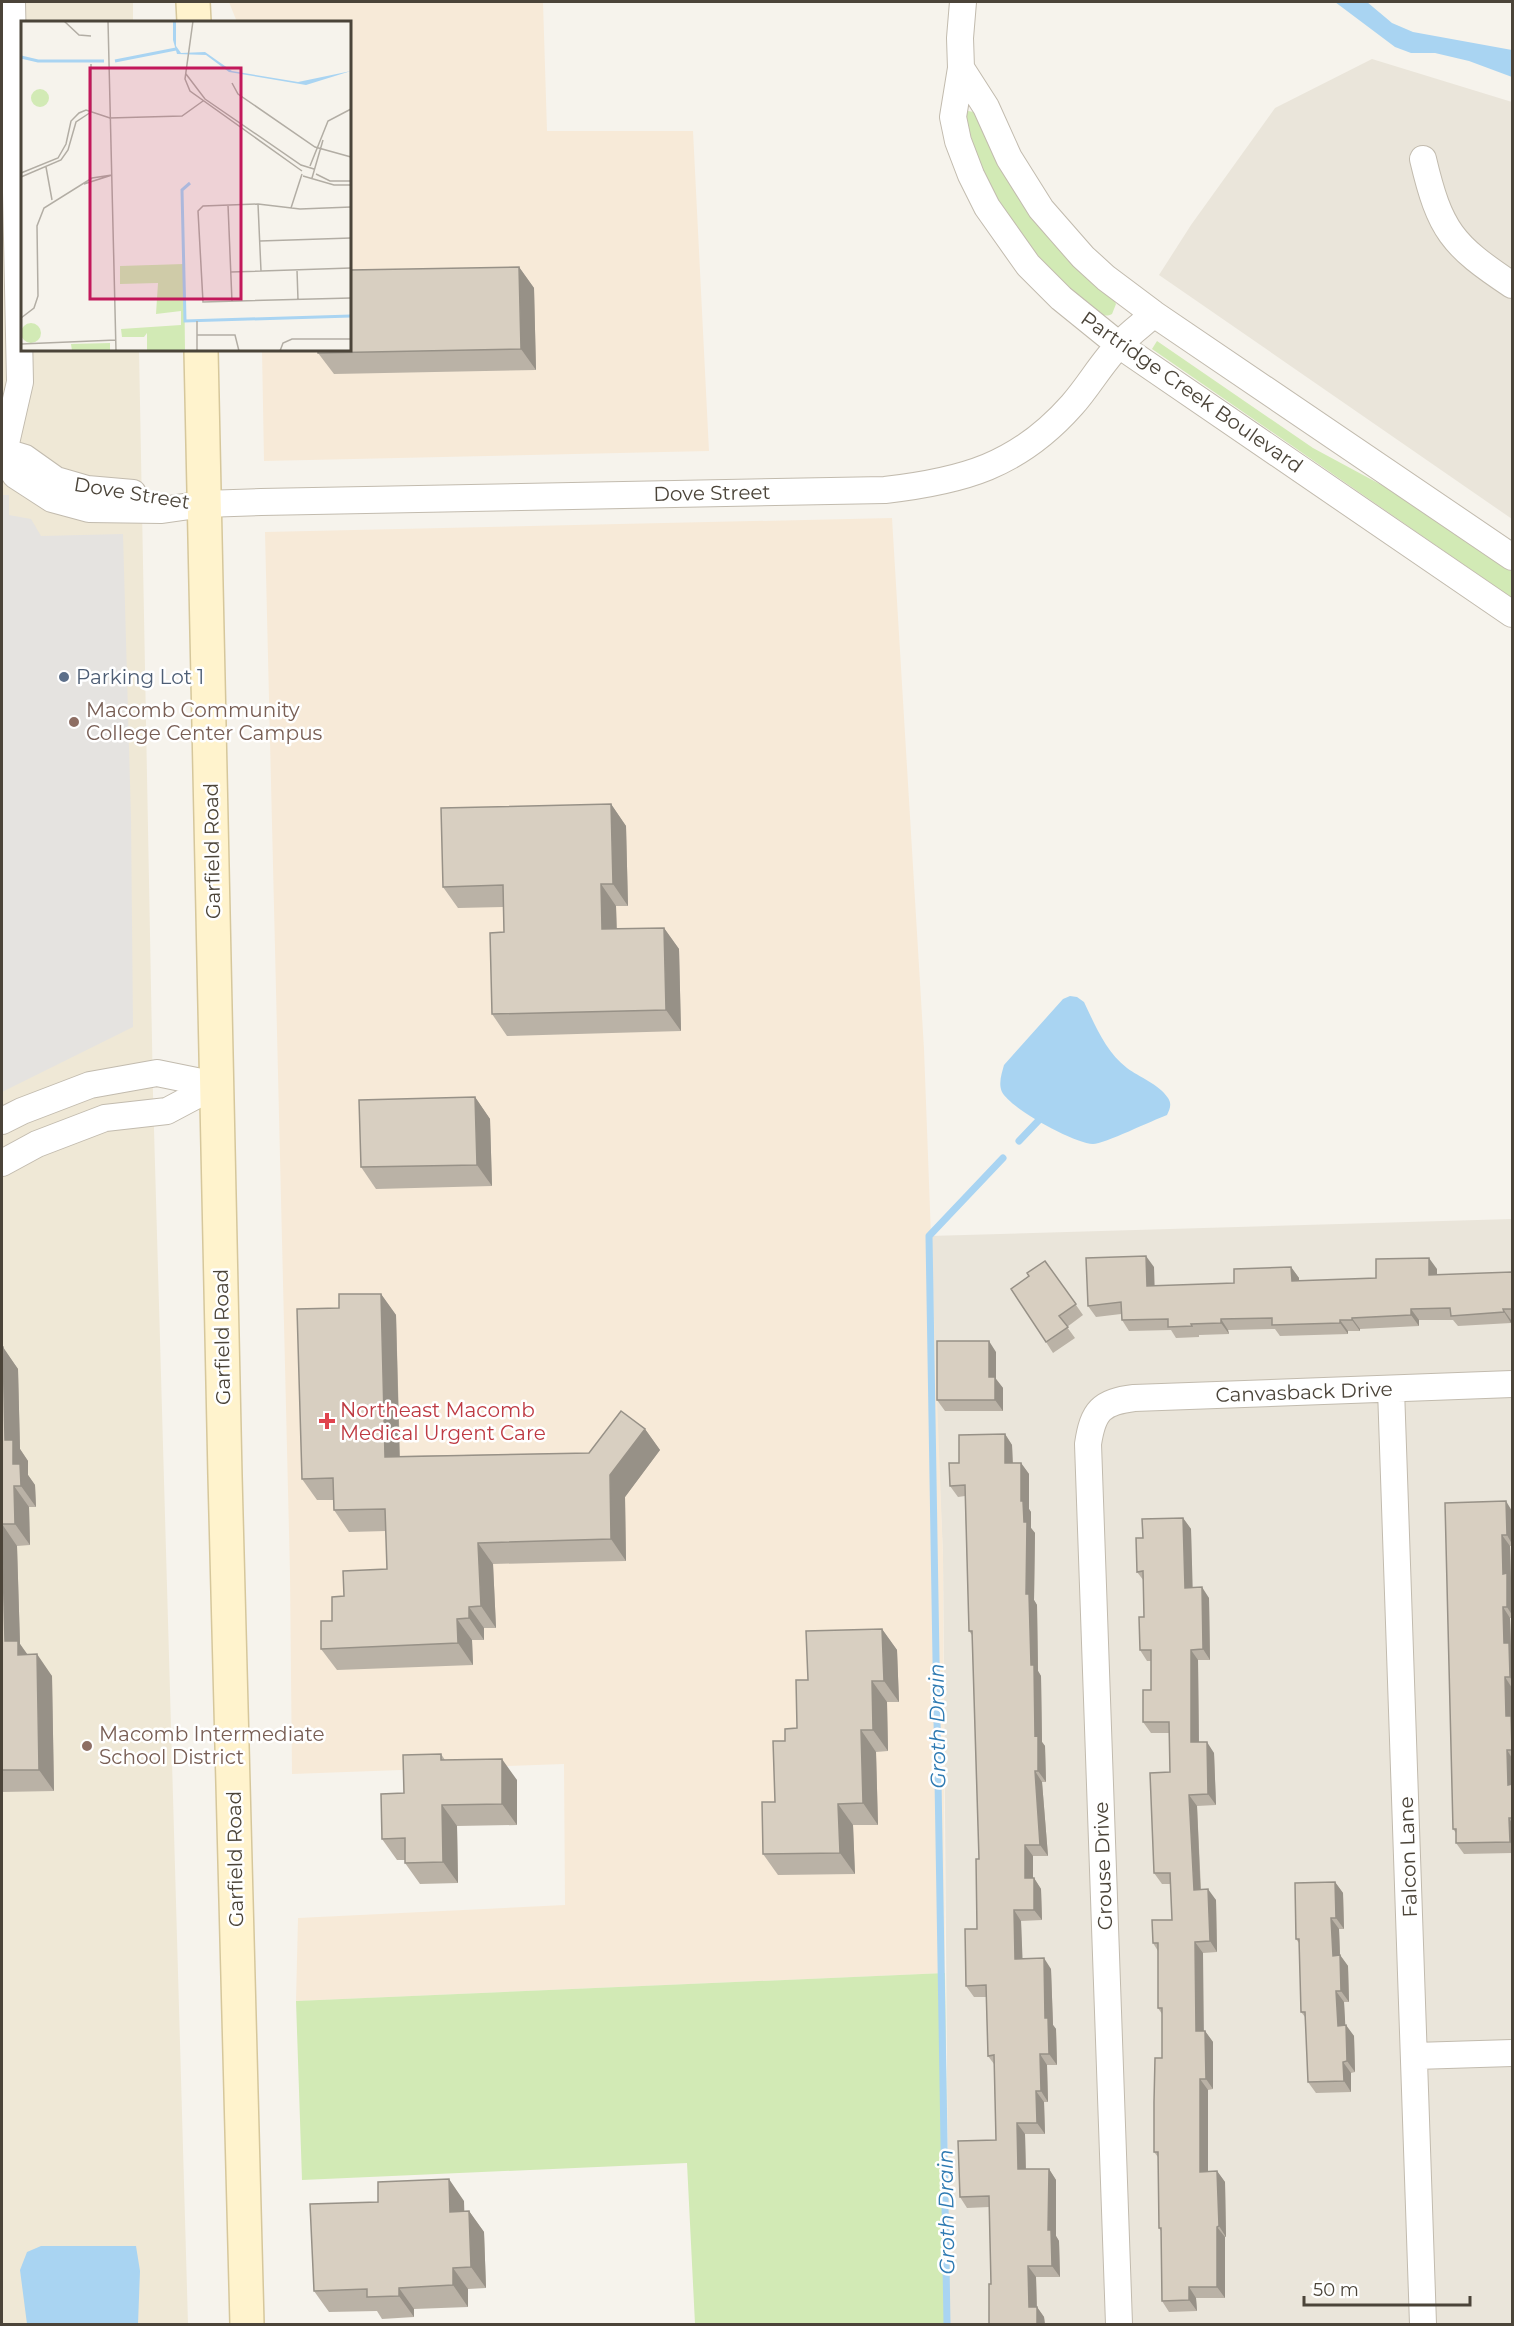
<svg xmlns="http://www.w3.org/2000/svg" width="1514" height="2326" font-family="Montserrat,sans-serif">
<rect width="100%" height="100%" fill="#f6f3ec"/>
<path fill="#eae5da" d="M1372 59 1512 102V519L1159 275 1191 225 1275 108Z
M1512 1219V2324H949L943 1557 929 1236Z"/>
<path fill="#f7ead8" d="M229 2H543L547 131H693L709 451 264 461 262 350H350V22H237Z
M892 518 924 1049 943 1557 945 1973 296 2001 298 1918 565 1905 564 1764 292 1774 290 1574 265 532Z"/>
<path fill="#efe8d6" d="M2 2H133V22H22V350H139L153 1094 188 2324H2Z"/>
<path fill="#d2eab5" d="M968 111 974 112 997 163 1023 203 1113 298 1116 304 1112 314C1108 316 1104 316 1099 314 1075 299 1033 252 1016 228 1007 214 998 200 990 185 978 163 972 140 965 116Z
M1157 341 1313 448 1402 496 1512 572V598L1152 349Z
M945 1973 949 2324H695L687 2163 302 2180 296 2001Z"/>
<path fill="#e5e3e0" d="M2 495H9V515L31 519 41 536 123 534 131 818 133 1027 2 1092Z"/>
<path fill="#a9d4f2" d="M1335 2H1367L1392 23 1413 32 1512 50V77L1469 61 1435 53H1411L1395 47Z
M1070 996 1077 997 1084 1002C1095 1025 1106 1052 1127 1068 1139 1077 1159 1084 1168 1098 1172 1104 1170 1109 1167 1115 1153 1120 1104 1144 1093 1144 1074 1143 1011 1109 1002 1092 998 1083 1002 1073 1004 1065L1063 999Z
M41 2246H136L140 2271 138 2324H27L20 2270 27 2252Z"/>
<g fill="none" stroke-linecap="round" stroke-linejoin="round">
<path stroke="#a9d4f2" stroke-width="7" d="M1019 1141 1039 1120
M947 2324 929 1236 1003 1158"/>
<defs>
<path id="minor" d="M963 2 960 38 961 68 953 117 958 141 971 175 987 207 1028 265 1061 298 1119 345 1512 614
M961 68 986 107 1009 158 1041 209 1083 257 1106 278 1154 314 1512 557
M1423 159C1440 231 1452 245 1512 285
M2 451 25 458 56 480 87 489 133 493
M4 452 15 475 52 499 89 509 162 510 204 504 261 502 885 490C963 481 1018 466 1072 405 1089 386 1102 362 1120 344 1130 333 1143 324 1154 314
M4 452 20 382 12 2
M2 1121 22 1111 90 1085 157 1073 216 1085
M2 1163 37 1144 105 1118 167 1111 216 1085
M1391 1389 1423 2324
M1415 2056 1512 2053
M1119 2324 1088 1444C1093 1411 1101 1402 1134 1398L1512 1384"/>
<path id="secondary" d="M193 2 194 22
M201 350 225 1476 247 2324"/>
</defs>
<use href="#minor" stroke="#c2bbae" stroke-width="28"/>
<use href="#secondary" stroke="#d6c79b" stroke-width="36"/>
<use href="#minor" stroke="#fff" stroke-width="26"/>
<use href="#secondary" stroke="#fff3cd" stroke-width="33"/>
</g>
<path fill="#bab2a6" d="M519 267 534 288 536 370 334 374 318 353Z
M611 804 626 826 628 906H616L617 929 664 928 679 949 681 1031 507 1036 492 1014 504 932 503 907 458 908 443 887Z
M475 1097 490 1119 492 1186 376 1189 361 1167Z
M1045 1261 1083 1315 1067 1327 1075 1338 1053 1353 1046 1342 1029 1276Z
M1154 1267V1286L1234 1283 1291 1267 1299 1278V1281L1376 1278 1437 1269V1275L1512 1272V1320H1511V1323L1458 1326 1453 1320H1419V1326L1360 1329V1331H1348V1334L1280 1336 1275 1329 1228 1330 1229 1334 1199 1335V1337L1176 1338 1171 1330 1129 1331 1122 1320 1121 1314 1096 1317 1088 1306Z
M381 1294 396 1315 400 1456 589 1453 645 1429 660 1450 625 1497 626 1561 493 1564 496 1628H484V1640H472L473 1665 337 1670 321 1649 332 1621 344 1596 387 1569 386 1531 349 1532 334 1510 333 1500H317L302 1479 339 1308Z
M2 1347 18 1369 20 1449 28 1461V1475L35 1485 36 1507H29L30 1545 17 1546 20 1644 27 1655 52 1676 54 1791 2 1792Z
M996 1352V1379L1003 1388V1411H945L937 1400Z
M1005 1434 1012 1445 1013 1463H1021L1029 1474V1509L1031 1512V1528L1035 1533 1034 1600 1037 1605 1038 1671 1041 1676 1042 1742 1045 1746 1046 1782H1042L1048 1856H1033V1878H1034L1041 1889 1042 1920 1021 1921 1022 1958 1051 1969 1053 2025 1056 2029 1057 2065H1047L1048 2102H1044L1045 2134H1025L1026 2169H1049L1056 2180V2236L1059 2241 1060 2277H1036L1037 2307 1044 2317 1045 2325H989L991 2284 989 2207 967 2208 960 2197 996 2140 994 2064 988 2056 986 1997H974L966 1986 977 1929 979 1859 972 1635 969 1631 965 1496 958 1497 950 1486 959 1463Z
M1445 1503 1512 1511V1546H1510L1511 1579 1512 1582V1618H1510L1511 1646 1512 1648V1853L1464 1854 1456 1843V1833L1453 1829Z
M1183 1518 1191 1529 1192 1588 1209 1598 1210 1660H1198L1199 1742 1214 1753 1216 1805 1197 1806 1201 1889 1216 1900 1217 1952 1203 1953V2031H1205L1213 2042V2089L1208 2090V2171H1217L1225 2182 1226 2237H1225V2298H1196L1197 2311 1169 2312 1162 2301 1161 2231 1159 2228 1158 2157 1154 2152 1162 2058V2014L1158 2008V1951L1153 1943 1172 1920 1171 1884H1162L1154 1873 1170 1772 1169 1733H1151L1143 1722 1151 1690V1661H1147L1140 1650 1144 1617V1581L1137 1572 1143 1538Z
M882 1629 897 1650 899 1702H887L888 1751 876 1752 878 1825H853L855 1874 778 1875 763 1854 775 1802 785 1741 797 1728 808 1680Z
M441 1754 445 1760 517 1780V1825L457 1826 458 1883 420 1884 405 1863V1860H397L382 1839 404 1793Z
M1335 1882 1343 1893 1344 1929H1339L1340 1955 1348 1966 1349 2002H1344L1345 2025 1354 2036 1355 2072 1351 2073V2092L1316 2093 1308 2082 1306 2018 1301 2012 1299 1943 1296 1939Z
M464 2201V2211H469L484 2232 486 2288 468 2289V2307L414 2309V2317L382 2319 377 2311 329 2312 314 2291Z"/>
<path fill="#979187" d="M519 267 534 288 536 370 521 349Z
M611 804 626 826 628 906 613 884Z
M601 884 616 906 617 951 602 929Z
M664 928 679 949 681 1031 666 1010Z
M475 1097 490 1119 492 1186 477 1165Z
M1146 1256 1154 1267 1155 1297 1147 1286Z
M1429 1258 1437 1269V1286L1429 1275Z
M1291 1267 1299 1278V1292L1292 1281Z
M381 1294 396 1315 400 1478 385 1457Z
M1411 1309 1419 1320V1326L1411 1315Z
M1503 1309 1511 1320V1323L1504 1312Z
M1352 1318 1360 1329V1331L1352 1320Z
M1221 1319 1228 1330 1229 1334 1221 1323Z
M1340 1320 1348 1331V1334L1340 1323Z
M989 1341 996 1352V1379L1003 1388V1411L995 1400 989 1377Z
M3 1347 18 1369 20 1449 28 1461V1475L35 1485 36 1507 21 1486 5 1440Z
M645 1429 660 1450 625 1497 626 1561 611 1539 610 1475Z
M1005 1434 1012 1445 1013 1474 1005 1463Z
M1021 1463 1029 1474V1509L1031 1512V1528L1035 1533 1034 1600 1037 1605 1038 1671 1041 1676 1042 1742 1045 1746 1046 1782 1038 1771 1035 1736 1026 1594 1021 1501Z
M14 1486 29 1507 30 1545 15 1524Z
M1506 1501 1512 1511V1544L1507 1535Z
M1183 1518 1191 1529 1193 1599 1185 1588Z
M2 1524 17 1546 20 1644 33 1662 20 1658 5 1641Z
M1502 1535 1510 1546 1511 1579 1512 1582V1615L1507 1607 1503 1574Z
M478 1543 493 1564 496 1628 481 1606Z
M1202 1587 1209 1598 1210 1660 1203 1649Z
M469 1607 484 1628V1640L469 1618Z
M1503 1607 1510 1618 1511 1646 1512 1648V1681L1510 1677 1504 1643Z
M457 1619 472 1640 473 1665 458 1643Z
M882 1629 897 1650 899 1702 884 1681Z
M1191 1650 1198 1660 1199 1753 1191 1742Z
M37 1654 52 1676 54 1791 39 1770Z
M1505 1677 1512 1688V1751L1506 1716Z
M872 1681 887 1702 888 1751 873 1730Z
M861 1730 876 1752 878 1825 863 1803Z
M1207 1742 1214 1753 1216 1805 1208 1794Z
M1507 1750 1512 1758V1791L1508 1785Z
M502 1759 517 1780V1825L502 1804Z
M1035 1771 1042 1782 1048 1856 1040 1845Z
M1189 1795 1197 1806 1201 1901 1194 1890Z
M838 1804 853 1825 855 1874 840 1853Z
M442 1805 457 1826 458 1883 443 1862Z
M1509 1818 1512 1823V1845L1510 1842Z
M1025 1845 1033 1856V1889L1025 1878Z
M1034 1878 1041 1889 1042 1920 1034 1910Z
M1335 1882 1343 1893 1344 1929 1336 1918Z
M1208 1889 1216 1900 1217 1952 1210 1941Z
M1014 1910 1021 1921 1023 1970 1015 1959Z
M1331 1918 1339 1929 1340 1955 1348 1966 1349 2002 1341 1991 1333 1956Z
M1195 1942 1203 1953 1204 2042 1196 2031Z
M1044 1958 1051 1969 1053 2025 1056 2029 1057 2065 1049 2054 1045 2018Z
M1336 1991 1344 2002 1346 2037 1338 2026Z
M1346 2025 1354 2036 1355 2072 1347 2061Z
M1205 2031 1213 2042V2089L1206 2079Z
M1040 2054 1047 2065 1048 2102 1041 2091Z
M1343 2062 1351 2073V2092L1344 2081Z
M1200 2079 1208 2090V2183L1200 2172Z
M1036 2091 1044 2102 1045 2134 1037 2123Z
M1017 2123 1025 2134 1026 2180 1018 2169Z
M1049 2169 1056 2180V2236L1059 2241 1060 2277 1052 2266 1048 2230Z
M1217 2171 1225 2182 1226 2237 1219 2226Z
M449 2179 464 2201 465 2233 450 2212Z
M469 2211 484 2232 486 2288 471 2267Z
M1217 2227 1225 2237V2298L1217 2287Z
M1028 2266 1036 2277 1037 2317 1029 2307Z
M453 2268 468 2289V2307L453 2285Z
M1189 2287 1196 2298 1197 2311 1189 2300Z
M399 2288 414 2309V2317L399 2296Z
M1037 2307 1044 2317 1045 2325H1037Z"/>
<path fill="#d8cfc1" stroke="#979187" stroke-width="1.5" d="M519 267 521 349 318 353V350H350V270Z
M611 804 613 884H601L602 929 664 928 666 1010 492 1014 490 933 504 932 503 885 443 887 441 808Z
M475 1097 477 1165 361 1167 359 1100Z
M1146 1256 1147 1286 1234 1283V1269L1291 1267 1292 1281 1376 1278V1259L1429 1258V1275L1512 1272V1309H1503L1504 1312 1451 1316 1450 1308 1411 1309V1315L1352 1318V1320H1340V1323L1272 1325V1318L1221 1319V1323L1191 1324 1192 1326 1168 1327V1319L1122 1320 1121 1302 1088 1306 1086 1258Z
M1045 1261 1076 1304 1059 1316 1068 1327 1046 1342 1011 1289 1029 1276 1027 1273Z
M339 1294H381L385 1457 589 1453 621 1411 645 1429 610 1475 611 1539 478 1543 481 1606 469 1607V1618L457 1619 458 1643 321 1649V1621H332V1597L344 1596 343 1571 387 1569 385 1509 334 1510 333 1478 302 1479 297 1309 339 1308Z
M937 1341H989V1377H995V1400H937Z
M2 1347H3L5 1440H13V1464H20L21 1486H14L15 1524H2L5 1641H18V1655L37 1654 39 1770H2Z
M1005 1434V1463H1021V1501H1023L1024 1522H1027L1026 1594H1029L1031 1665H1034L1035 1736 1038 1735V1771H1035L1040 1845H1025V1878H1034V1910H1014L1015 1959 1044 1958 1045 2018H1048L1049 2054H1040L1041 2091H1036L1037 2123H1017L1018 2169H1049L1048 2230H1051L1052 2266H1028L1029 2307H1037V2325H989V2284H991L989 2196 960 2197 958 2141 996 2140 994 2055 988 2056 986 1985 966 1986 965 1929H977L976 1859H979L972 1631H969L965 1485 950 1486 949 1463H959V1435Z
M1506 1501 1507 1535H1502L1503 1574 1507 1573V1607H1503L1504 1643H1509L1510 1677H1505L1506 1716H1511L1512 1750H1507L1508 1785 1512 1784V1818H1509L1510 1842 1456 1843V1829H1453L1445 1503Z
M1183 1518 1185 1588 1202 1587 1203 1649 1191 1650V1742H1207L1208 1794 1189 1795 1194 1890 1208 1889 1210 1941 1195 1942 1196 2031H1205L1206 2079H1200V2172L1217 2171 1219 2226 1217 2227V2287H1189V2300L1162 2301 1161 2228H1159L1158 2152H1154V2102L1155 2058H1162V2008H1158V1943H1153L1152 1920H1172L1170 1873H1154L1150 1773 1170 1772 1169 1722H1143V1690H1151V1650H1140L1139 1617H1144L1143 1571 1137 1572 1136 1538H1143L1142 1519Z
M882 1629 884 1681H872L873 1730H861L863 1803 838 1804 840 1853 763 1854 762 1802H775L773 1741H785V1729L797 1728 796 1680H808L806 1631Z
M441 1754V1760L502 1759V1804L442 1805 443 1862 405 1863V1838L382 1839 381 1794 404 1793 403 1755Z
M1335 1882 1336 1918H1331L1333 1956 1340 1955 1341 1991H1336L1338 2026 1346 2025 1347 2061 1343 2062 1344 2081 1308 2082 1305 2012H1301L1299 1939H1296L1295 1883Z
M449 2179 450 2212 469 2211 471 2267 453 2268V2285L399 2288V2296L367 2297V2289L314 2291 310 2204 378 2202V2182Z"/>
<circle fill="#5c6f8a" stroke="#fff" stroke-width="2" cx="64" cy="677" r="6"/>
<g fill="#8d6e63" stroke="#fff" stroke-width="2">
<circle cx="74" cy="722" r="6"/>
<circle cx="87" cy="1746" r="6"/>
</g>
<path fill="#e0444e" stroke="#fff" stroke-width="2" d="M324 1412h6v6h6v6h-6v6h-6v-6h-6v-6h6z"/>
<g text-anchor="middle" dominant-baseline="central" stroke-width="5" stroke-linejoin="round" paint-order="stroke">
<g font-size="20" fill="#4b4439" stroke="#fff">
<text transform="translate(1192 392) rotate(35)">Partridge Creek Boulevard</text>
<text transform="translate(132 493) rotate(9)">Dove Street</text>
<text transform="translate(712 493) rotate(-1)">Dove Street</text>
<text transform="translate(212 851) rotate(-91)">Garfield Road</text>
<text transform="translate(222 1337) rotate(-91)">Garfield Road</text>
<text transform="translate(1304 1392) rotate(-2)">Canvasback Drive</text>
<text transform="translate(1408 1857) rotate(-92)">Falcon Lane</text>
<text transform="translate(235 1859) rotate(-91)">Garfield Road</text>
<text transform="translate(1103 1866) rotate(-92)">Grouse Drive</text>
</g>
<g font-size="20" fill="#4e5e75" stroke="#fff" text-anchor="start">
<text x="76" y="677">Parking Lot 1</text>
</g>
<g font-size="20" fill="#785e54" stroke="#fff" text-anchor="start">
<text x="86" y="710">Macomb Community<tspan x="86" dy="23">College Center Campus</tspan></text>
<text x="99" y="1734">Macomb Intermediate<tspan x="99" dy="23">School District</tspan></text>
</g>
<g font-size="20" fill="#be3a42" stroke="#fff" text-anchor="start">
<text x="340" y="1410">Northeast Macomb<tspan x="340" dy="23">Medical Urgent Care</tspan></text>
</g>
<g font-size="21" font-style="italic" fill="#2e7ab2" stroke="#fff">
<text transform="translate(937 1726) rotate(-91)">Groth Drain</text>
<text transform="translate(946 2212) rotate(-91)">Groth Drain</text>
</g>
</g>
<g transform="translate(21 21)">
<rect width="330" height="330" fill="#f6f3ec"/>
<path d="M10 77a9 9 0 1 1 18 0a9 9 0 1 1-18 0ZM163 243 164 330H126V312L123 316H101L100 308 160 304V290L135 293 137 262 99 263V245ZM0 312a10 10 0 1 1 20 0a10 10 0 1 1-20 0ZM89 322V330H51L50 323Z" fill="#d2eab5"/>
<path d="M152 0H155V25L160 32 184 31 211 50 277 61 330 50 285 64 208 51 185 34 156 33 152 19Z" fill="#a9d4f2"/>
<path fill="none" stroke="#a9d4f2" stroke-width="3" d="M0 36 17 40H83M94 40 155 28M169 162 161 169 164 300 330 295"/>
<path fill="none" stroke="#b2ada4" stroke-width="1.5" d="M43 0 58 14 70 15M87 0 95 330M172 0 164 58 169 70 281 150M165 53 184 78 280 144 293 148M211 62 217 73 294 126 330 136M70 91V43M88 97 161 95 182 80M289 145 307 100 330 88M25 146 31 179M0 152 37 137 45 123 50 100 58 92 65 89 89 97M295 153 309 160H330M282 155 313 164H330M0 156 40 139 47 129 55 101 70 91M291 157 302 119M63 163 91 154M237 183 240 250M207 184 211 281M330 186 279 188 237 183 182 185 177 190 182 281 330 277M270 187 281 153M239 220 330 217M276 249 277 279M210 251 330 247M0 297 13 287 17 275 16 205 23 187 71 157 91 154M176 300V330M176 314H214L218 330M0 323 95 319M259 330 262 322 271 318H330"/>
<path fill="#c2185b" fill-opacity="0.15" stroke="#c2185b" stroke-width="3" d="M69 47H220V278H69Z"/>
<rect width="330" height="330" fill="none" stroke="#4b4439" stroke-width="3"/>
</g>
<rect width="1514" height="2326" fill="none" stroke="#4b4439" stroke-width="6"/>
<path d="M1304 2296v9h166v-9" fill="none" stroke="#4b4439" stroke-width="3"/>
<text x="1313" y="2296" font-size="18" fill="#4b4439" stroke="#ffffff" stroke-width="4.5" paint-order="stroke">50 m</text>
</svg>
